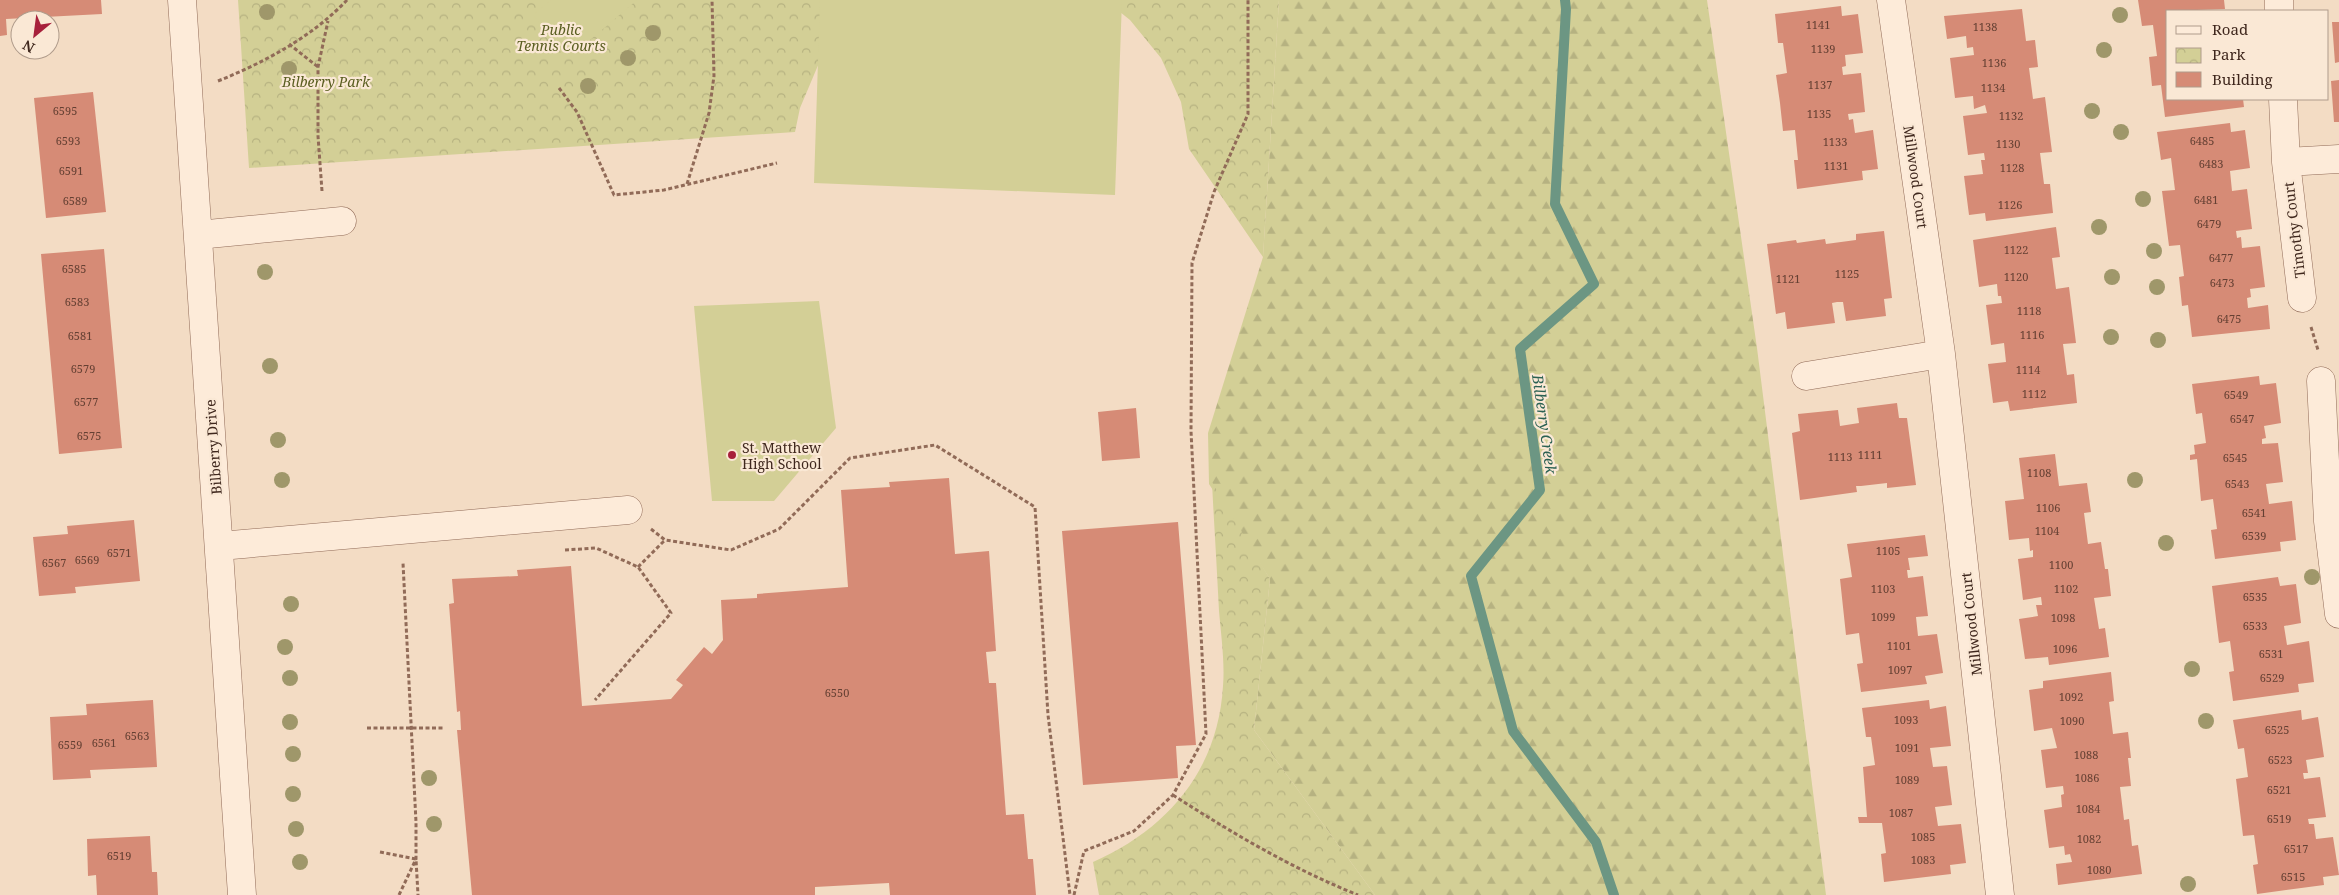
<svg xmlns="http://www.w3.org/2000/svg" width="2339" height="895" font-family="'Noto Serif',serif">
<defs>
<pattern id="forest-firs" width="22" height="20" patternUnits="userSpaceOnUse" patternTransform="scale(1.25)"><rect width="22" height="20" fill="#d3cf96"/><path d="M5 1l3.5 6h-7zM16 11l3.5 6h-7z" fill="#b6b281"/></pattern>
<pattern id="park-crowns" width="20" height="18" patternUnits="userSpaceOnUse" patternTransform="scale(1.25)"><rect width="20" height="18" fill="#d3cf96"/><path d="M2 6a3 3 0 1 1 6 0M12 15a3 3 0 1 1 6 0" fill="none" stroke="#b6b281"/></pattern>
</defs>
<rect width="100%" height="100%" fill="#f3dcc4"/>
<path fill="url(#forest-firs)" d="M1279 0H1707L1757 348 1826 895H1375L1254 730 1270 579 1209 484 1208 433 1263 257Z"/>
<path fill="url(#park-crowns)" d="M238 0H877L819 63 800 108 795 132 249 168Z
M1105 0H1279L1263 257 1189 149 1181 102 1161 58 1130 20Z
M1212 482 1270 579 1254 730 1375 895H1099L1093 862C1168 829 1218 770 1223 686 1225 662 1221 635 1219 611 1217 568 1214 525 1212 482Z"/>
<path fill="#d3cf96" d="M551 0H637L569 58 533 15Z
M820 0H1122L1115 195 814 183Z
M819 301 836 428 774 501H712L694 306Z"/>
<g fill="none" stroke-linecap="round" stroke-linejoin="round">
<path stroke="#6c9683" stroke-width="10" d="M1565 0 1566 9 1555 204 1594 284 1520 349 1540 490 1471 576 1513 731 1596 842 1614 895"/>
</g>
<path fill="#d68b76" d="M0 0H101L102 14 6 19 7 35 0 36Z
M2138 0H2224L2225 9 2168 11V99H2243L2244 107 2165 117 2161 85 2152 86 2149 57 2157 56 2153 25 2142 26Z
M1841 6 1842 16 1858 14 1863 53 1845 55 1846 66 1842 67 1843 75 1861 73 1865 112 1848 114 1849 120 1853 119 1855 133 1873 130 1878 169 1862 171 1863 180 1797 189 1794 160H1798L1795 130 1783 131 1780 103 1776 75 1787 73 1783 43H1778L1775 14Z
M2022 9 2026 41 2035 40 2038 67 2029 68 2033 99 2045 97 2052 152 2040 153 2044 184H2050L2053 213 1986 221 1985 213 1969 215 1964 176 1983 174 1981 160H1985L1984 153 1968 155 1963 116 1987 113 1985 105 1974 109 1973 96 1955 98 1950 58 1974 55 1973 47 1967 48 1966 36 1947 39 1944 16Z
M2332 22H2339V62L2335 63Z
M2339 80V122H2334L2331 81Z
M93 92 106 212 46 218 34 98Z
M2230 123 2231 132 2245 130 2250 168 2230 171 2232 191 2247 189 2252 229 2236 231 2237 238 2241 237 2242 248 2260 246 2265 287 2250 289 2251 297 2247 298 2248 308 2268 305 2270 329 2192 337 2188 305 2182 306 2179 277 2184 276 2180 245 2169 246 2162 191 2175 190 2171 158 2161 160 2157 132Z
M2056 227 2060 257 2052 258 2056 289 2069 287 2076 343 2063 344 2067 375 2074 374 2077 403 2010 411 2008 401 1993 403 1988 364 2006 362 2004 343 1991 345 1986 305 2002 303 2001 296H1998L1997 284 1979 287 1973 240Z
M1884 231 1892 298 1884 299 1886 316 1846 321 1843 302H1837L1832 303 1835 323 1787 329 1785 312 1776 314 1767 244 1796 240 1797 243 1825 239 1826 244 1856 240V234Z
M104 249 122 448 59 454 41 254Z
M2259 376 2260 385 2276 383 2281 423 2264 426 2266 438 2262 439V444L2278 443 2283 482 2266 484 2269 504 2292 501 2296 540 2280 542 2281 551 2215 559 2211 530 2217 529 2213 499 2201 501 2197 459 2190 460V455L2195 454 2194 445 2206 443 2202 413 2196 414 2192 384Z
M1897 403 1899 418H1907L1916 485 1887 488V483L1861 486H1856L1857 492 1800 500 1792 433 1800 431 1798 414 1838 410 1840 426 1859 423 1857 408Z
M1136 408 1140 458 1102 461 1098 412Z
M2055 454 2059 486 2087 483 2091 512 2084 513 2088 544 2101 542 2105 569H2108L2111 596 2094 598 2099 629 2105 628 2109 657 2049 665 2048 657 2025 659 2019 619 2038 616 2036 605H2042L2041 597 2023 600 2018 559 2033 557V550L2030 551 2029 538 2009 540 2005 501 2024 499 2019 458Z
M949 478 955 554 989 551 996 651 986 652 989 683H996L1006 815 1024 814 1028 859H1033L1036 895H890L889 883 815 887V895H472L457 730H461L460 711 457 712 449 604 454 603 452 579 518 576 517 570 571 566 582 706 671 699 683 685 676 680 704 647 712 654 723 640 721 600 757 598V594L848 587 841 490 890 487 889 482Z
M134 520 140 581 75 587 76 593 39 596 33 537 68 534 67 526Z
M1178 522 1196 745 1176 746 1178 778 1083 785 1062 531Z
M1925 535 1928 556 1908 558 1910 570H1907L1908 578 1923 576 1928 616 1916 617 1918 636 1937 634 1943 673 1925 676 1927 684 1861 692 1857 664 1863 663 1859 633 1846 635 1840 579 1852 577 1847 544Z
M2278 577 2280 586 2296 584 2301 623 2284 626 2287 645 2309 641 2314 682 2298 684 2299 692 2233 701 2229 672 2234 671 2230 641 2219 643 2212 586Z
M2111 672 2114 701 2109 702 2113 734 2128 732 2131 758H2128L2131 786 2120 787 2124 820 2129 819 2132 846 2138 845 2142 874 2058 885 2056 864 2072 862 2070 854 2065 855 2064 846 2049 848 2044 810 2062 807 2061 795 2064 794 2063 786 2046 788 2041 750 2057 748 2052 728 2034 731 2029 690 2043 688V681Z
M153 700 157 767 90 770 91 778 53 780 50 717 87 715 86 704Z
M1929 700 1930 709 1946 706 1951 746 1930 748 1933 767 1947 766 1952 805 1935 807 1938 826 1961 824 1966 863 1950 865 1951 874 1884 882 1881 854 1886 853 1882 823H1859L1858 817H1867L1863 767 1875 765 1871 737H1866L1862 708Z
M2301 710 2302 720 2318 717 2324 757 2306 760 2308 773H2303L2304 779 2320 777 2326 817 2308 819 2309 824H2314L2316 839 2333 837 2339 875 2323 877 2324 885 2257 894 2253 865 2258 864 2254 835 2243 836 2236 779 2248 777 2244 748 2238 749 2233 720Z
M150 836 152 872H157L158 895H97L96 875 88 876 87 839Z"/>
<g fill="none" stroke-linecap="round" stroke-linejoin="round">
<defs>
<path id="minor" d="M182 0 242 895
M1891 0 1941 354 2000 895
M2279 0V11
M2283 99 2286 162 2302 298
M2286 162 2339 159
M198 235 342 221
M1806 376 1941 354
M2321 381 2328 521 2339 614
M220 546 628 510"/>
</defs>
<use href="#minor" stroke="#916b58" stroke-width="29"/>
<path stroke="#916b58" stroke-width="3" stroke-dasharray="4 2.5" stroke-linecap="butt" d="M289 44 318 67
M218 81C265 62 312 37 347 0
M559 88 577 112 614 195 664 190 777 163
M687 184 709 113 714 76 712 0
M322 191 318 136V67L328 21
M2311 327 2318 350
M651 529 665 540 731 550 779 529 850 458 935 445 1035 507 1048 715 1070 895
M565 550 596 548 638 567 671 613 595 700
M638 567 665 540
M367 728H443
M1173 795C1232 833 1293 869 1358 895
M380 852 416 859 418 895
M399 895 416 859V822L403 563
M1074 895 1084 851 1134 831 1173 795 1206 734 1191 431 1192 263 1214 192 1248 114V0"/>
<use href="#minor" stroke="#fdebd9" stroke-width="28"/>
</g>
<g fill="#9f976a">
<circle cx="267" cy="12" r="8"/>
<circle cx="2120" cy="15" r="8"/>
<circle cx="653" cy="33" r="8"/>
<circle cx="2104" cy="50" r="8"/>
<circle cx="628" cy="58" r="8"/>
<circle cx="289" cy="69" r="8"/>
<circle cx="588" cy="86" r="8"/>
<circle cx="2092" cy="111" r="8"/>
<circle cx="2121" cy="132" r="8"/>
<circle cx="2143" cy="199" r="8"/>
<circle cx="2099" cy="227" r="8"/>
<circle cx="2154" cy="251" r="8"/>
<circle cx="265" cy="272" r="8"/>
<circle cx="2112" cy="277" r="8"/>
<circle cx="2157" cy="287" r="8"/>
<circle cx="2111" cy="337" r="8"/>
<circle cx="2158" cy="340" r="8"/>
<circle cx="270" cy="366" r="8"/>
<circle cx="278" cy="440" r="8"/>
<circle cx="282" cy="480" r="8"/>
<circle cx="2135" cy="480" r="8"/>
<circle cx="2166" cy="543" r="8"/>
<circle cx="2312" cy="577" r="8"/>
<circle cx="291" cy="604" r="8"/>
<circle cx="285" cy="647" r="8"/>
<circle cx="2192" cy="669" r="8"/>
<circle cx="290" cy="678" r="8"/>
<circle cx="2206" cy="721" r="8"/>
<circle cx="290" cy="722" r="8"/>
<circle cx="293" cy="754" r="8"/>
<circle cx="429" cy="778" r="8"/>
<circle cx="293" cy="794" r="8"/>
<circle cx="434" cy="824" r="8"/>
<circle cx="296" cy="829" r="8"/>
<circle cx="300" cy="862" r="8"/>
<circle cx="2188" cy="884" r="8"/>
</g>
<circle fill="#a7203b" stroke="#fae8d5" stroke-width="2" cx="732" cy="455" r="5"/>
<g text-anchor="middle" dominant-baseline="central" stroke-width="4.5" stroke-linejoin="round" paint-order="stroke">
<g font-size="11" fill="#654033">
<text x="1818" y="24">1141</text>
<text x="1985" y="26">1138</text>
<text x="1823" y="48">1139</text>
<text x="1994" y="62">1136</text>
<text x="1820" y="84">1137</text>
<text x="1993" y="87">1134</text>
<text x="65" y="110">6595</text>
<text x="1819" y="113">1135</text>
<text x="2011" y="115">1132</text>
<text x="68" y="140">6593</text>
<text x="2202" y="140">6485</text>
<text x="1835" y="141">1133</text>
<text x="2008" y="143">1130</text>
<text x="2211" y="163">6483</text>
<text x="1836" y="165">1131</text>
<text x="2012" y="167">1128</text>
<text x="71" y="170">6591</text>
<text x="2206" y="199">6481</text>
<text x="75" y="200">6589</text>
<text x="2010" y="204">1126</text>
<text x="2209" y="223">6479</text>
<text x="2016" y="249">1122</text>
<text x="2221" y="257">6477</text>
<text x="74" y="268">6585</text>
<text x="1847" y="273">1125</text>
<text x="2016" y="276">1120</text>
<text x="1788" y="278">1121</text>
<text x="2222" y="282">6473</text>
<text x="77" y="301">6583</text>
<text x="2029" y="310">1118</text>
<text x="2229" y="318">6475</text>
<text x="2032" y="334">1116</text>
<text x="80" y="335">6581</text>
<text x="83" y="368">6579</text>
<text x="2028" y="369">1114</text>
<text x="2034" y="393">1112</text>
<text x="2236" y="394">6549</text>
<text x="86" y="401">6577</text>
<text x="2242" y="418">6547</text>
<text x="89" y="435">6575</text>
<text x="1870" y="454">1111</text>
<text x="1840" y="456">1113</text>
<text x="2235" y="457">6545</text>
<text x="2039" y="472">1108</text>
<text x="2237" y="483">6543</text>
<text x="2048" y="507">1106</text>
<text x="2254" y="512">6541</text>
<text x="2047" y="530">1104</text>
<text x="2254" y="535">6539</text>
<text x="1888" y="550">1105</text>
<text x="119" y="552">6571</text>
<text x="87" y="559">6569</text>
<text x="54" y="562">6567</text>
<text x="2061" y="564">1100</text>
<text x="1883" y="588">1103</text>
<text x="2066" y="588">1102</text>
<text x="2255" y="596">6535</text>
<text x="1883" y="616">1099</text>
<text x="2063" y="617">1098</text>
<text x="2255" y="625">6533</text>
<text x="1899" y="645">1101</text>
<text x="2065" y="648">1096</text>
<text x="2271" y="653">6531</text>
<text x="1900" y="669">1097</text>
<text x="2272" y="677">6529</text>
<text x="837" y="692">6550</text>
<text x="2071" y="696">1092</text>
<text x="1906" y="719">1093</text>
<text x="2072" y="720">1090</text>
<text x="2277" y="729">6525</text>
<text x="137" y="735">6563</text>
<text x="104" y="742">6561</text>
<text x="70" y="744">6559</text>
<text x="1907" y="747">1091</text>
<text x="2086" y="754">1088</text>
<text x="2280" y="759">6523</text>
<text x="2087" y="777">1086</text>
<text x="1907" y="779">1089</text>
<text x="2279" y="789">6521</text>
<text x="2088" y="808">1084</text>
<text x="1901" y="812">1087</text>
<text x="2279" y="818">6519</text>
<text x="1923" y="836">1085</text>
<text x="2089" y="838">1082</text>
<text x="2296" y="848">6517</text>
<text x="119" y="855">6519</text>
<text x="1923" y="859">1083</text>
<text x="2099" y="869">1080</text>
<text x="2293" y="876">6515</text>
</g>
<g font-size="14" font-style="italic" fill="#5a5e21" stroke="#fae8d5">
<text x="561" y="29">Public<tspan x="561" dy="16">Tennis Courts</tspan></text>
<text x="326" y="81">Bilberry Park</text>
</g>
<g font-size="14" fill="#3f271d" stroke="#fae8d5">
<text transform="translate(1916 177) rotate(82)">Millwood Court</text>
<text transform="translate(2294 230) rotate(-97)">Timothy Court</text>
<text transform="translate(213 447) rotate(-94)">Bilberry Drive</text>
<text transform="translate(1971 624) rotate(-96)">Millwood Court</text>
</g>
<g font-size="14" fill="#3f271d" stroke="#fae8d5" text-anchor="start">
<text x="742" y="447">St. Matthew<tspan x="742" dy="16">High School</tspan></text>
</g>
<g font-size="15" font-style="italic" fill="#2b6153" stroke="#fae8d5">
<text transform="translate(1545 424) rotate(82)">Bilberry Creek</text>
</g>
</g>
<rect x="2166" y="10" width="162" height="90" fill="#fae8d5" stroke="#af9b8b"/>
<rect x="2176" y="26" width="25" height="8" fill="#fdebd9" stroke="#af9b8b"/>
<text x="2212" y="35" font-size="15" fill="#3f271d">Road</text>
<rect x="2176" y="48" width="25" height="15" fill="url(#park-crowns)" stroke="#af9b8b"/>
<text x="2212" y="60" font-size="15" fill="#3f271d">Park</text>
<rect x="2176" y="72" width="25" height="15" fill="#d68b76" stroke="#af9b8b"/>
<text x="2212" y="85" font-size="15" fill="#3f271d">Building</text>
<g transform="translate(35 35) rotate(209)"><circle r="24" fill="#fae8d5" stroke="#af9b8b"/>
<path d="M0-4L9 19L0 12L-9 19Z" fill="#a7203b"/>
<text y="-8" font-size="14" font-weight="bold" text-anchor="middle" fill="#3f271d">N</text>
</g>
</svg>
